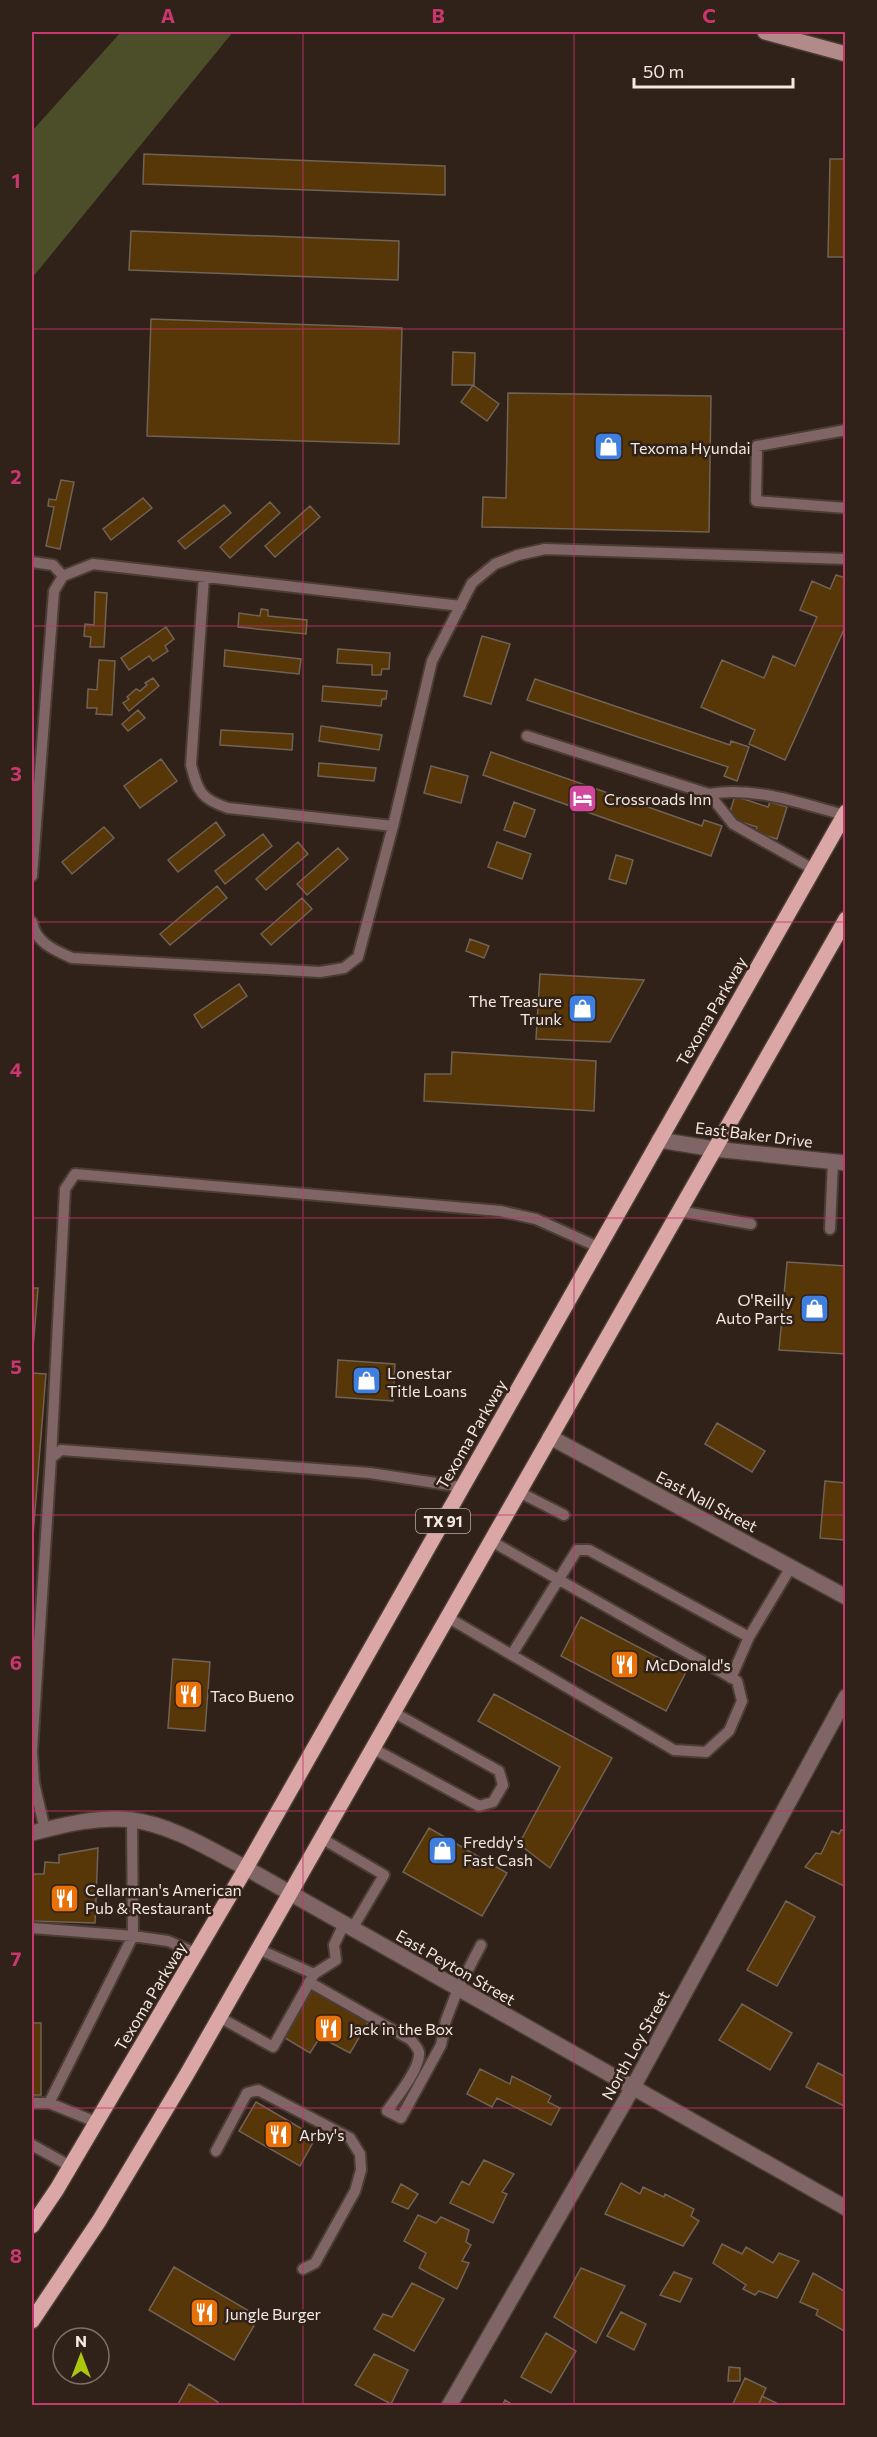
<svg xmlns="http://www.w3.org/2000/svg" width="877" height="2437" font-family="Commissioner,sans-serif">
<rect width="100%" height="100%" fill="#302119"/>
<path fill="#4b4e28" d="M121 32H233L32 278V131Z"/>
<path fill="#573608" stroke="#706254" stroke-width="1.5" d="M144 154 445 166V195L143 184Z
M830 159H846V257H828Z
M131 231 399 241 398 280 129 270Z
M151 319 402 328 399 444 147 436Z
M453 352 475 353 474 385H452Z
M473 385 499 404 487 421 461 402Z
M508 393 711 396 709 532 482 527 483 497 506 498Z
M61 480 74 482 60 549 46 546 54 507 48 506 49 499 56 500Z
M143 498 152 508 111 540 103 529Z
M270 502 280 513 230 558 220 547Z
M224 505 231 513 185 549 178 541Z
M310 506 320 517 275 557 265 546Z
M836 575 846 578V625L785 760 749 744 755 730 701 707 722 660 764 678 773 656 795 666 817 617 800 610 812 581 830 589Z
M95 592 107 593 104 647H90L91 637 84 636 85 624 94 625Z
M261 609 268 610V616L307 620 306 634 238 627 239 613 260 616Z
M166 627 174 639 165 646 168 651 153 661 149 656 129 670 121 658Z
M482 636 510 644 491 704 464 696Z
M338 649 390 653 389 669H382L381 675H372V665L337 663Z
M225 650 301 659 299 674 224 666Z
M99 660 115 661 112 715 96 714 97 708H87L88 689 97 690Z
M153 678 159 686 129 711 123 703 129 699 127 697 136 689 140 691 147 685 145 683Z
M535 679 730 745 731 741 749 747 737 781 724 776 728 767 527 700Z
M323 686 387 691 386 699H382L381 706 322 701Z
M138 710 145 718 128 731 122 724Z
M321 726 382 735 379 750 319 741Z
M221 730 293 734 292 750 220 745Z
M491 752 702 826 704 820 722 826 711 856 483 775Z
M161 759 177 781 140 808 124 786Z
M319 763 376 768 374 781 318 776Z
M431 766 468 776 461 803 424 793Z
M735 796 768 807 770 802 787 807 777 839 755 832 757 827 728 818Z
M514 802 535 810 525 837 504 830Z
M216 822 225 835 178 872 168 860Z
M104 827 114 838 72 874 62 862Z
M263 834 272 846 225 884 215 871Z
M298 842 308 854 266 890 256 879Z
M497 842 531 854 522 879 488 867Z
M338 848 348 859 307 895 297 884Z
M616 855 633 860 626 884 609 879Z
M217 886 227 898 170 945 160 934Z
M302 898 312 909 271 945 261 934Z
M470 939 489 946 484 958 466 951Z
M540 974 644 980 610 1042 536 1039Z
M239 984 247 996 202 1028 194 1015Z
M452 1052 596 1061 594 1111 424 1101 425 1074H451Z
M787 1262 846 1266V1354L779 1350Z
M32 1288H38L32 1361Z
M338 1360 395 1364 393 1401 336 1397Z
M32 1373 46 1374 32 1548Z
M717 1423 765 1451 752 1472 705 1444Z
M825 1481 846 1483 844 1540 820 1538Z
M581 1617 686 1672 666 1711 561 1656Z
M173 1659 210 1662 205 1731 168 1728Z
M494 1694 612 1758 550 1868 519 1844 560 1767 478 1721Z
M429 1828 507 1873 482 1916 403 1872Z
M841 1830 846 1831V1887L805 1867 816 1853 821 1854 832 1831 839 1834Z
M98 1848 95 1923 32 1921V1874H44L45 1862 59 1863V1855Z
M786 1901 815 1917 777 1986 747 1970Z
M314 1987 370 2019 350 2053 320 2037 310 2053 285 2038Z
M742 2004 792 2033 770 2070 719 2040Z
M32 2023H41V2095H32Z
M818 2063 846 2077V2107L806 2087Z
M480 2069 510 2084 512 2076 551 2096 548 2102 560 2108 551 2125 497 2098 492 2107 467 2094Z
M256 2102 316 2137 300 2166 239 2131Z
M484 2160 514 2174 502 2192 507 2194 493 2223 450 2203 462 2181 469 2185Z
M621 2183 640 2194 643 2187 664 2197 665 2194 694 2209 691 2216 699 2221 683 2246 605 2214Z
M401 2184 418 2194 408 2209 392 2202Z
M418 2215 436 2223 441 2217 469 2230 466 2242 471 2245 462 2261 469 2263 457 2289 419 2268 426 2253 404 2241Z
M722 2244 742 2254 746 2247 773 2263 779 2253 799 2261 777 2298 759 2291 755 2295 743 2289 746 2285 713 2263Z
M174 2267 259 2317 234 2360 149 2310Z
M581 2268 625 2286 596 2343 554 2317Z
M674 2272 692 2279 680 2302 660 2295Z
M813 2273 846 2292V2332L816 2315 818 2310 800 2302Z
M412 2283 444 2299 414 2351 374 2329 383 2314 392 2317Z
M621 2312 646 2324 634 2350 607 2336Z
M546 2333 576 2351 551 2393 521 2377Z
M374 2354 408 2370 391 2404 355 2385Z
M729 2367 740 2368V2381H728Z
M745 2378 766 2388 758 2406H732Z
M189 2384 218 2402 216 2406H177Z
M762 2396 782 2406H758Z
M505 2400 515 2406H502Z"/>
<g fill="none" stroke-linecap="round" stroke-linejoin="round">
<defs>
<path id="service" d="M846 430 757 446 756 501 846 508
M32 562 53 565 63 576
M204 577 191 765C198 792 201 799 228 808L393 826
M527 736 709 794
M813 869 733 824 709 794C754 786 800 803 844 815
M32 876 54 591 63 576 93 564 461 606
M32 922C36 943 54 950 72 958L320 972 344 968 358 957 393 826 432 661 472 583 495 564 518 555 545 549 846 559
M679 1211 751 1224
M830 1229 833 1161
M51 1458 65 1189 75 1174 500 1211 536 1219 598 1247
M519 1492 564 1515
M447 1617 674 1750 706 1752 729 1731 742 1701 737 1681 491 1541
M512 1654 577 1550H589L749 1637
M731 1678 749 1637 791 1567
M372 1748 479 1806 493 1802 503 1785 499 1771 393 1712
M32 1751 51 1458 61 1450 370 1473 462 1487
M32 1752 34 1783 45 1830
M321 1838 384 1875 352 1929
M32 1928 133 1936 168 1941 196 1953
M258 1949 314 1974 336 1960 334 1945 344 1924
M309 1982 411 2040C414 2044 418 2048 419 2052 421 2068 396 2098 387 2111L401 2118 441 2045 446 2020 458 1989 481 1945
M219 2017 273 2047 314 1974
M32 2103H49L96 2122
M49 2103 133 1936 132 1820
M32 2145 70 2166
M216 2151 247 2093 258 2090 350 2138 360 2154 361 2170 355 2191 315 2263 303 2269"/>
<path id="minor" d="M659 1140 714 1149 846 1163
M550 1437 846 1597
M32 1833C64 1825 98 1816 132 1820 172 1825 211 1850 246 1868L846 2208
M449 2406 632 2089 846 1697"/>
<path id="secondary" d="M765 32 846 54"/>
<path id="primary" d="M32 2226 57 2189 246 1868 846 812
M32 2321 99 2221 187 2074 846 919"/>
</defs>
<use href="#service" stroke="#4b3d35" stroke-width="14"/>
<use href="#minor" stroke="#4b3d35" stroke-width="18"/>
<use href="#secondary" stroke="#4b3d35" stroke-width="18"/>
<use href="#primary" stroke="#4b3d35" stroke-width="18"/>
<use href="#service" stroke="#7f6565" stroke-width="10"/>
<use href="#minor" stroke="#7f6565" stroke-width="15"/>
<use href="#secondary" stroke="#b38a8a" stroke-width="15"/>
<use href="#primary" stroke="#daa6a6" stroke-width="15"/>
</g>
<path fill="none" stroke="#c9376f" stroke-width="1.5" stroke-opacity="0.55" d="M303 32V2406M574 32V2406M32 329H846M32 626H846M32 922H846M32 1218H846M32 1515H846M32 1811H846M32 2108H846"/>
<defs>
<symbol id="shop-square" viewBox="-11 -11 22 22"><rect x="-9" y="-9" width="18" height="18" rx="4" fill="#3f7fe0" stroke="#302119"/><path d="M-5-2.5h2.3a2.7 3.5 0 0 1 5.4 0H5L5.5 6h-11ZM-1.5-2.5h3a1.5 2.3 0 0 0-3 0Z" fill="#fff"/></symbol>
<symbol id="hotel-square" viewBox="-11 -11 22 22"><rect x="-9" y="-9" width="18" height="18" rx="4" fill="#d1479c" stroke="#302119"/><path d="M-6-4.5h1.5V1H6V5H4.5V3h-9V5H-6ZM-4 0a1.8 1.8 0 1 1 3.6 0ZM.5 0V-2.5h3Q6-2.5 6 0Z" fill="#fff"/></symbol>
<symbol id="restaurant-square" viewBox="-11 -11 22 22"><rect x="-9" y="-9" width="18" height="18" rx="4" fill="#e8710a" stroke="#302119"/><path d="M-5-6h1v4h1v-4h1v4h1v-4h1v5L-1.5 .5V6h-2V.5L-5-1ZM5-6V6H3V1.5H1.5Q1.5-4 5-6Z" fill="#fff"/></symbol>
</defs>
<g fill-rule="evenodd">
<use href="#shop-square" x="592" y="430" width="33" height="33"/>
<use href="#hotel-square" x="566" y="782" width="33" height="33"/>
<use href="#shop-square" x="566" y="992" width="33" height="33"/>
<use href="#shop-square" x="798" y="1292" width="33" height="33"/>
<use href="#shop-square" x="350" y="1364" width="33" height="33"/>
<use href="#restaurant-square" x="608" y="1648" width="33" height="33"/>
<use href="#restaurant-square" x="172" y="1678" width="33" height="33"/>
<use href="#shop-square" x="426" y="1834" width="33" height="33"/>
<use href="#restaurant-square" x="48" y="1882" width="33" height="33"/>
<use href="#restaurant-square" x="312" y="2012" width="33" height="33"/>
<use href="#restaurant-square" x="262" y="2118" width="33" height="33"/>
<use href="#restaurant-square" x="188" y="2296" width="33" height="33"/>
</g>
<g text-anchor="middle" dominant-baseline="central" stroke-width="5" stroke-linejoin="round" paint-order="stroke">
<rect fill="#302119" stroke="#b8aca6" stroke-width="1.5" x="416" y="1509" width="54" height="24" rx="4.5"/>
<g font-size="15" font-weight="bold" fill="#f3e8e2">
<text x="443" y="1521">TX 91</text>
</g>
<g font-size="16" fill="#f3e8e2" stroke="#302119" text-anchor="start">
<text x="630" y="447">Texoma Hyundai</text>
<text x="604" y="798">Crossroads Inn</text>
<text x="562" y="1000" text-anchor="end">The Treasure<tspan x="562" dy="18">Trunk</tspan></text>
<text x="793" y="1299" text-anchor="end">O'Reilly<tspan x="793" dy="18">Auto Parts</tspan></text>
<text x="387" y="1372">Lonestar<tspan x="387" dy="18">Title Loans</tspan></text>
<text x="645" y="1664">McDonald's</text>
<text x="210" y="1695">Taco Bueno</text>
<text x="463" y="1841">Freddy's<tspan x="463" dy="18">Fast Cash</tspan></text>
<text x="85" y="1889">Cellarman's American<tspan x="85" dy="18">Pub &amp; Restaurant</tspan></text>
<text x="349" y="2028">Jack in the Box</text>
<text x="299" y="2134">Arby's</text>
<text x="225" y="2313">Jungle Burger</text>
</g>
<g font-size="16" fill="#f3e8e2" stroke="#302119">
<text transform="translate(711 1011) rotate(-60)">Texoma Parkway</text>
<text transform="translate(754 1134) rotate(7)">East Baker Drive</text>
<text transform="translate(471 1434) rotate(-60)">Texoma Parkway</text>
<text transform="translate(707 1501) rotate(28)">East Nall Street</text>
<text transform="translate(456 1967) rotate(30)">East Peyton Street</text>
<text transform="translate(150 1996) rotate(-59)">Texoma Parkway</text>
<text transform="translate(635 2045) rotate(-61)">North Loy Street</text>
</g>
</g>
<rect width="877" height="2437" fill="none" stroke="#302119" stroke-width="66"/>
<g transform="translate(81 2356)"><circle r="28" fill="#302119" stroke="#7e7169" stroke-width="1.5"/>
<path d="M0-4.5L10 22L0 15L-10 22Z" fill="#adc60e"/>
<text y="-9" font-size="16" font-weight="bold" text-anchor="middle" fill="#f3e8e2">N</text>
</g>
<path d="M634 78v9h159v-9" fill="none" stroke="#f3e8e2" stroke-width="3"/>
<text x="643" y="78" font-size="18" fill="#f3e8e2" stroke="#302119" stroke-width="4.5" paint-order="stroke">50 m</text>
<rect x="33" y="33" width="811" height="2371" fill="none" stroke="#c9376f" stroke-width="2"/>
<g font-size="20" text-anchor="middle" font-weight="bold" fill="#c9376f">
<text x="168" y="23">A</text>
<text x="438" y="23">B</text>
<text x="709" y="23">C</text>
<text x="16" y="188">1</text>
<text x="16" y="484">2</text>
<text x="16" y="781">3</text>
<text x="16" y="1077">4</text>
<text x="16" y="1374">5</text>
<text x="16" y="1670">6</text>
<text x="16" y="1966">7</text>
<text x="16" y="2263">8</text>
</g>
</svg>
